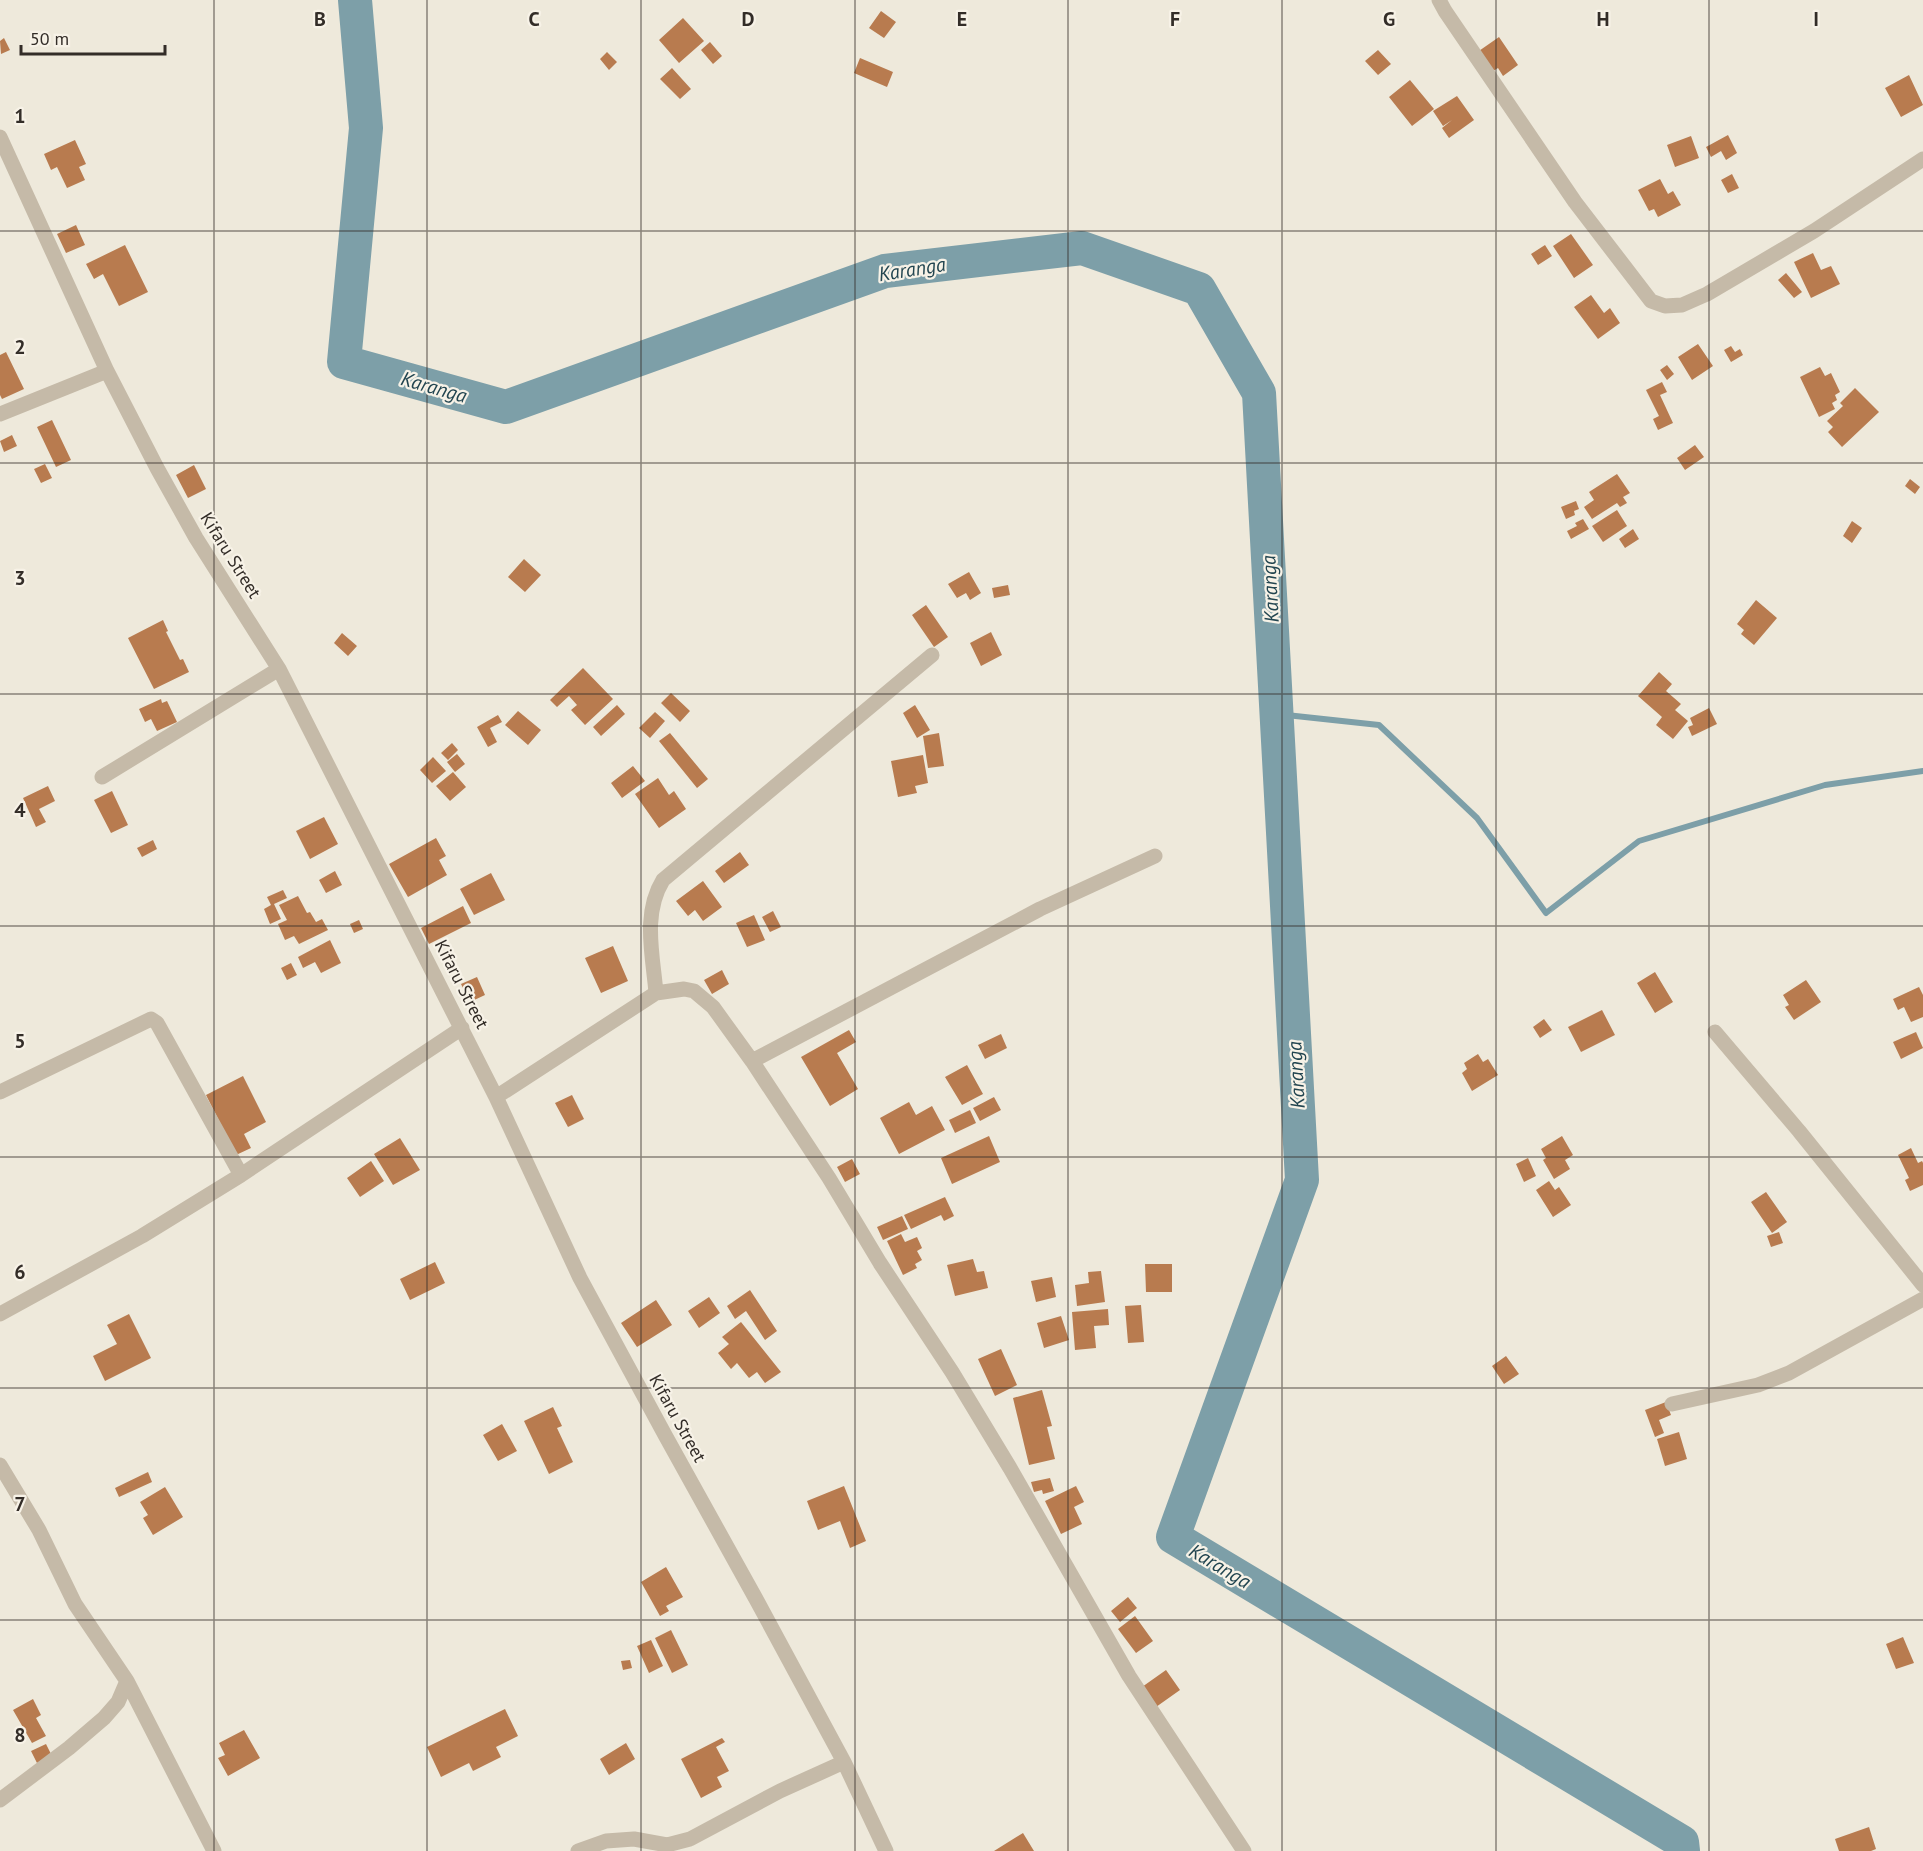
<svg xmlns="http://www.w3.org/2000/svg" width="1923" height="1851" font-family="'PT Sans',sans-serif">
<rect width="100%" height="100%" fill="#eee9db"/>
<g fill="none" stroke-linecap="round" stroke-linejoin="round">
<path stroke="#7d9fa8" stroke-width="6" d="M1277 714 1379 725 1477 818 1546 913 1639 841 1825 785 1923 771"/>
<path stroke="#7d9fa8" stroke-width="34" d="M355 0 366 128 344 362 506 407 885 271 1082 248 1199 289 1259 393 1302 1180 1173 1537 1682 1842 1683 1851"/>
</g>
<path fill="#b87b4f" d="M881 11 896 22 884 38 869 28Z
M683 18 704 41 679 63 659 40Z
M1499 37 1518 65 1503 76 1498 68 1490 73 1476 53Z
M4 38 10 50 1 54 0 41Z
M710 42 722 56 713 64 701 50Z
M1378 50 1391 64 1378 75 1365 61Z
M607 52 617 62 609 70 600 59Z
M860 58 893 72 887 87 854 73Z
M672 68 691 89 680 99 660 79Z
M1909 75 1923 105 1901 117 1885 88Z
M1410 80 1434 109 1412 126 1389 97Z
M1457 96 1474 120 1449 138 1442 128 1452 120 1443 126 1433 111Z
M1728 135 1737 153 1726 160 1721 151 1711 157 1706 147Z
M1691 136 1699 158 1675 167 1667 145Z
M75 140 86 164 79 167 85 180 67 188 57 167 51 170 44 154Z
M1732 174 1739 188 1728 193 1721 180Z
M1660 179 1668 194 1673 191 1681 205 1658 217 1654 209 1649 211 1638 190Z
M76 225 85 245 66 253 57 234Z
M1571 234 1593 265 1574 278 1553 246Z
M125 245 148 292 119 306 103 274 94 279 86 264Z
M1545 245 1552 256 1538 265 1531 254Z
M1813 253 1821 270 1831 266 1840 284 1811 298 1794 262Z
M1786 273 1802 292 1794 298 1778 280Z
M1591 295 1604 313 1610 308 1620 323 1598 339 1574 307Z
M1698 344 1713 366 1692 380 1678 357Z
M1731 346 1735 352 1740 349 1743 355 1731 362 1724 350Z
M6 352 24 389 2 399 0 395V355Z
M1667 365 1674 374 1667 380 1660 370Z
M1820 367 1825 376 1831 373 1840 392 1835 395 1837 400 1832 403 1835 409 1819 417 1800 377Z
M1662 382 1667 392 1660 395 1673 423 1658 430 1653 419 1659 416 1646 390Z
M1855 388 1879 412 1842 447 1828 432 1833 427 1827 421 1843 406 1840 403Z
M52 420 71 460 56 467 37 427Z
M12 435 17 446 4 452 0 441Z
M1695 445 1704 457 1685 470 1677 458Z
M45 464 52 478 41 483 34 469Z
M194 465 206 489 188 498 176 475Z
M1617 474 1630 493 1623 497 1627 503 1620 507 1617 503 1592 519 1584 507 1594 500 1589 492Z
M1910 479 1920 487 1915 494 1905 486Z
M1576 501 1579 509 1574 511 1575 515 1566 519 1561 507Z
M1617 510 1627 526 1603 542 1592 526Z
M1583 519 1589 529 1571 539 1567 531 1577 526 1575 523Z
M1852 521 1862 528 1852 543 1843 536Z
M1633 529 1639 539 1625 548 1619 539Z
M524 559 541 575 525 592 508 577Z
M969 572 981 593 970 600 966 593 957 598 948 584Z
M1008 585 1010 595 994 598 992 588Z
M1756 600 1777 618 1754 645 1741 634 1744 630 1737 624Z
M926 605 948 637 934 647 912 615Z
M163 620 168 631 166 632 180 660 183 659 189 672 154 689 128 638Z
M991 632 1002 655 981 666 970 643Z
M342 633 357 646 348 656 334 643Z
M583 668 613 699 585 725 571 710 577 705 569 696 557 707 550 700Z
M1659 672 1672 684 1666 691 1681 704 1675 710 1688 721 1673 739 1656 725 1662 717 1638 696Z
M671 693 690 711 680 722 661 703Z
M161 699 162 703 167 701 177 722 157 731 151 719 145 722 139 709Z
M617 705 625 714 601 736 593 727Z
M915 705 930 730 917 738 903 713Z
M1709 708 1717 724 1692 736 1688 727 1693 725 1690 718Z
M518 711 541 730 528 745 505 725Z
M655 712 665 721 650 738 639 728Z
M498 715 502 722 490 728 497 742 488 747 477 727Z
M670 733 708 779 697 788 659 741Z
M939 733 944 766 928 768 923 736Z
M452 743 458 750 448 760 441 753Z
M457 754 465 764 455 772 447 762Z
M923 755 928 783 915 786 917 793 898 797 891 761Z
M433 757 446 771 432 783 420 770Z
M633 766 645 781 622 798 611 783Z
M453 772 466 787 450 801 436 786Z
M658 778 669 795 674 791 686 809 659 828 635 794Z
M48 786 55 801 39 809 46 822 36 827 23 798Z
M112 791 128 825 111 833 94 800Z
M324 817 338 844 310 859 296 831Z
M436 838 446 856 439 860 447 875 408 897 389 864Z
M153 840 157 849 142 857 137 848Z
M740 852 749 865 724 883 715 871Z
M335 871 342 885 326 893 319 880Z
M491 873 505 900 474 915 460 889Z
M703 881 722 907 703 921 695 910 688 916 676 901Z
M283 890 287 898 274 904 281 919 270 924 264 909 271 905 267 897Z
M298 896 307 913 310 912 316 922 322 919 328 930 299 944 294 936 285 940 278 924 287 920 279 905Z
M463 906 471 923 429 944 421 928Z
M773 911 781 927 770 932 762 917Z
M754 915 765 940 747 947 736 923Z
M359 920 363 929 354 933 350 924Z
M330 940 341 963 321 973 315 962 303 968 298 957Z
M613 946 628 981 601 993 585 958Z
M291 963 297 975 287 980 281 968Z
M722 970 729 984 712 994 704 980Z
M1655 972 1673 1002 1655 1013 1637 983Z
M477 977 485 995 470 1002 461 984Z
M1806 980 1821 1002 1794 1020 1785 1007 1789 1005 1783 995Z
M1919 987 1923 995V1017L1911 1022 1904 1007 1898 1010 1893 999Z
M1602 1010 1615 1035 1581 1052 1568 1027Z
M1544 1019 1552 1030 1540 1038 1533 1027Z
M849 1030 856 1042 837 1053 858 1089 830 1106 801 1057Z
M1916 1032 1923 1048 1901 1059 1893 1042Z
M1001 1034 1007 1048 985 1059 978 1045Z
M1478 1054 1483 1062 1488 1059 1498 1075 1472 1091 1462 1073 1467 1069 1464 1063Z
M967 1065 983 1094 962 1105 945 1077Z
M243 1076 266 1122 244 1134 251 1148 236 1155 206 1095Z
M572 1095 584 1119 568 1127 555 1103Z
M994 1097 1001 1110 980 1121 973 1108Z
M909 1102 916 1115 932 1106 945 1130 899 1154 880 1118Z
M970 1110 976 1123 955 1133 949 1120Z
M989 1136 1000 1162 952 1184 941 1158Z
M1562 1136 1573 1155 1565 1160 1570 1169 1554 1179 1543 1160 1546 1158 1541 1149Z
M400 1138 420 1170 393 1185 374 1154Z
M1911 1148 1918 1163 1922 1161 1923 1163V1185L1910 1191 1905 1180 1909 1178 1898 1155Z
M1528 1158 1536 1176 1524 1182 1516 1164Z
M852 1159 860 1174 845 1182 837 1167Z
M371 1161 384 1181 360 1197 347 1178Z
M1549 1181 1555 1190 1559 1187 1571 1205 1553 1217 1536 1190Z
M1766 1192 1787 1222 1772 1233 1751 1202Z
M945 1197 954 1216 944 1221 941 1215 911 1229 904 1215Z
M902 1216 908 1229 883 1240 877 1227Z
M1779 1232 1783 1243 1771 1247 1767 1236Z
M901 1234 905 1242 917 1237 922 1248 917 1251 922 1260 915 1264 917 1268 903 1275 887 1241Z
M973 1259 977 1272 984 1271 988 1288 955 1296 947 1265Z
M435 1262 445 1283 410 1300 400 1279Z
M1145 1264H1172V1292H1146Z
M1101 1271 1105 1302 1077 1306 1075 1285 1089 1283 1088 1272Z
M1052 1277 1056 1297 1036 1302 1031 1281Z
M750 1290 777 1331 765 1340 746 1311 735 1319 727 1306Z
M709 1297 720 1313 699 1328 688 1311Z
M656 1300 672 1325 637 1347 621 1323Z
M1141 1305 1144 1342 1128 1343 1125 1306Z
M1108 1309 1109 1325 1094 1326 1096 1348 1075 1350 1072 1312Z
M129 1314 151 1358 105 1381 93 1356 117 1344 107 1325Z
M1061 1316 1069 1340 1044 1348 1037 1323Z
M741 1322 781 1372 765 1383 757 1372 749 1378 737 1363 731 1369 718 1353 729 1344 722 1337Z
M1001 1349 1017 1385 995 1396 978 1359Z
M1506 1356 1519 1374 1504 1384 1492 1366Z
M1042 1390 1052 1426 1047 1427 1055 1459 1029 1465 1013 1398Z
M1666 1402 1671 1415 1659 1420 1664 1433 1655 1437 1645 1410Z
M553 1407 562 1426 557 1428 573 1462 549 1474 524 1421Z
M502 1424 517 1451 498 1461 483 1435Z
M1679 1432 1687 1459 1665 1466 1657 1439Z
M148 1472 152 1482 119 1497 115 1488Z
M1050 1478 1054 1491 1043 1494 1042 1490 1034 1492 1031 1482Z
M844 1486 866 1541 850 1548 840 1521 818 1530 807 1501Z
M1076 1486 1084 1502 1074 1507 1082 1524 1061 1534 1045 1501Z
M165 1487 183 1517 153 1535 143 1518 148 1515 140 1502Z
M666 1567 683 1597 666 1606 669 1611 660 1616 641 1582Z
M1128 1597 1137 1608 1120 1622 1111 1611Z
M1135 1616 1153 1641 1136 1653 1118 1629Z
M671 1630 688 1665 672 1673 655 1638Z
M1903 1637 1914 1663 1896 1669 1886 1644Z
M651 1640 663 1666 649 1673 637 1646Z
M630 1660 632 1668 623 1670 621 1661Z
M1166 1670 1180 1690 1156 1707 1142 1687Z
M33 1699 41 1715 36 1718 46 1736 32 1743 13 1710Z
M505 1709 518 1736 496 1747 501 1757 473 1771 469 1763 441 1777 427 1747Z
M244 1730 260 1758 228 1776 218 1758 225 1755 219 1743Z
M722 1738 725 1742 716 1747 729 1771 717 1777 722 1787 701 1798 681 1759Z
M626 1743 635 1759 609 1775 600 1759Z
M46 1744 52 1756 37 1763 31 1751Z
M1869 1827 1876 1849 1871 1851H1839L1835 1839Z
M1023 1833 1034 1851H994Z"/>
<g fill="none" stroke-linecap="round" stroke-linejoin="round">
<path stroke="#c5baa8" stroke-width="15" d="M1439 0 1445 11 1575 202 1651 301 1665 306 1682 305 1707 294 1814 231 1923 159
M0 137 107 371 157 468 196 538 279 669 496 1097 580 1278 665 1435 756 1599 844 1762 886 1851
M0 414 107 371
M102 777 279 669
M656 993C653 956 642 914 663 880L932 655
M1715 1032 1799 1131 1923 1285
M752 1061 1040 909 1155 856
M0 1092 151 1019 157 1023 241 1175
M496 1097 656 993 684 989 694 991 713 1007 752 1061 829 1178 880 1263 952 1372 1010 1468 1129 1676 1244 1851
M0 1314 142 1236 241 1175 462 1028
M1672 1404 1758 1385 1789 1373 1923 1299
M0 1465 39 1530 75 1604 127 1681 214 1851
M0 1800 69 1748 104 1718 118 1702 127 1681
M578 1851 606 1841 634 1839 667 1845 690 1839 780 1791 844 1762"/>
</g>
<path fill="none" stroke="#332d28" stroke-width="1.5" stroke-opacity="0.55" d="M214 0V1851M427 0V1851M641 0V1851M855 0V1851M1068 0V1851M1282 0V1851M1496 0V1851M1709 0V1851M0 231H1923M0 463H1923M0 694H1923M0 926H1923M0 1157H1923M0 1388H1923M0 1620H1923"/>
<g text-anchor="middle" dominant-baseline="central" stroke-width="4.5" stroke-linejoin="round" paint-order="stroke">
<g font-size="18" fill="#332d28" stroke="#f7f2e7">
<text transform="translate(231 555) rotate(58)">Kifaru Street</text>
<text transform="translate(462 984) rotate(63)">Kifaru Street</text>
<text transform="translate(678 1418) rotate(61)">Kifaru Street</text>
</g>
<g font-size="20" font-style="italic" fill="#224550" stroke="#f7f2e7">
<text transform="translate(912 269) rotate(-9)">Karanga</text>
<text transform="translate(434 387) rotate(16)">Karanga</text>
<text transform="translate(1270 589) rotate(-93)">Karanga</text>
<text transform="translate(1296 1075) rotate(-93)">Karanga</text>
<text transform="translate(1220 1566) rotate(31)">Karanga</text>
</g>
</g>
<g font-size="20" text-anchor="middle" font-weight="bold" fill="#332d28" stroke="#f7f2e7" stroke-width="4.5" stroke-linejoin="round" paint-order="stroke">
<text x="320" y="26">B</text>
<text x="534" y="26">C</text>
<text x="748" y="26">D</text>
<text x="962" y="26">E</text>
<text x="1175" y="26">F</text>
<text x="1389" y="26">G</text>
<text x="1603" y="26">H</text>
<text x="1816" y="26">I</text>
<text x="20" y="123">1</text>
<text x="20" y="354">2</text>
<text x="20" y="585">3</text>
<text x="20" y="817">4</text>
<text x="20" y="1048">5</text>
<text x="20" y="1279">6</text>
<text x="20" y="1511">7</text>
<text x="20" y="1742">8</text>
</g>
<path d="M21 45v9h144v-9" fill="none" stroke="#332d28" stroke-width="3"/>
<text x="30" y="45" font-size="18" fill="#332d28" stroke="#f7f2e7" stroke-width="4.5" paint-order="stroke">50 m</text>
</svg>
